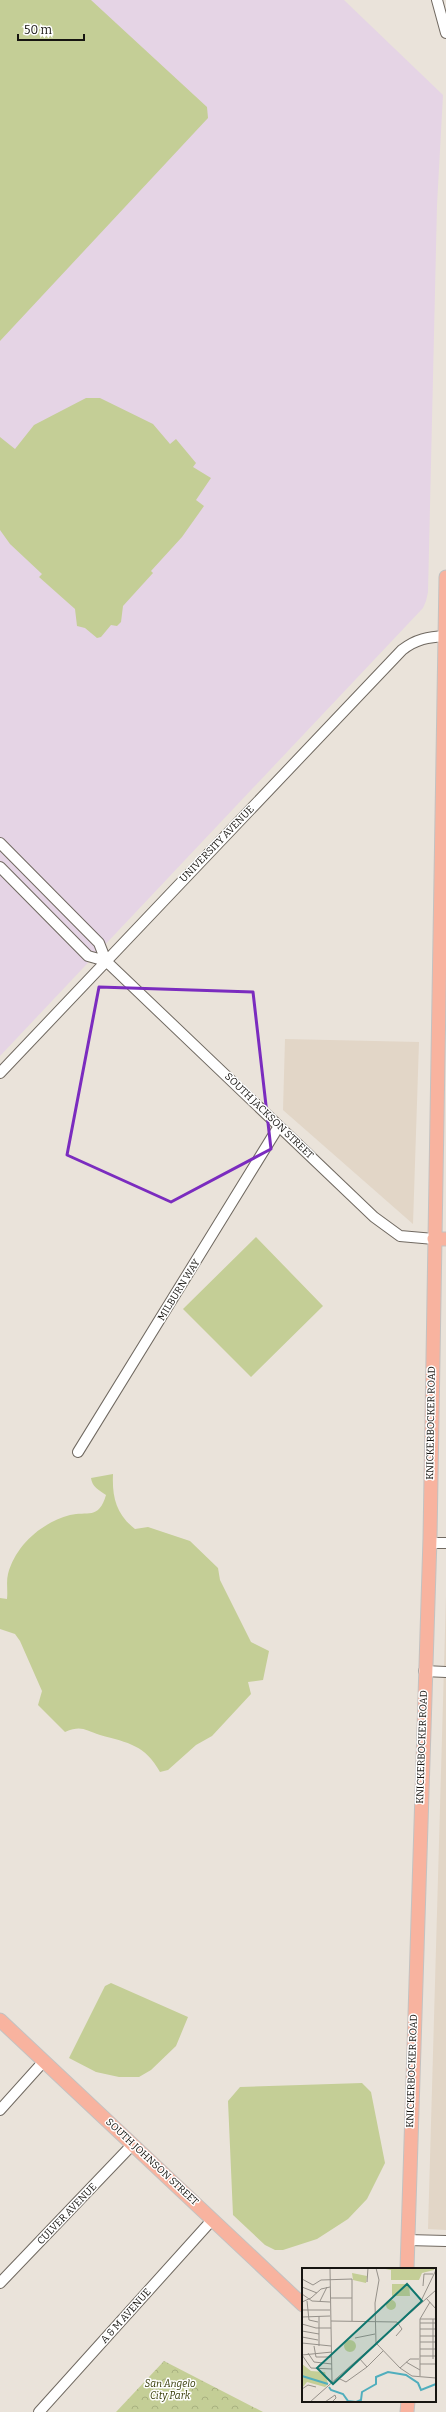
<svg xmlns="http://www.w3.org/2000/svg" width="446" height="2412" font-family="Bitter,serif">
<defs>
<pattern id="park-crowns" width="20" height="18" patternUnits="userSpaceOnUse"><rect width="20" height="18" fill="#c4ce96"/><path d="M2 6a3 3 0 1 1 6 0M12 15a3 3 0 1 1 6 0" fill="none" stroke="#a8b080"/></pattern>
</defs>
<rect width="100%" height="100%" fill="#eae3da"/>
<path fill="#e2d6c7" d="M285 1039 419 1042 413 1224 283 1110Z
M446 1596V2230L428 2229Z"/>
<path fill="#e5d4e5" d="M0 0H344L443 95 437 205 428 592 426 601 423 608 0 1056Z"/>
<path fill="url(#park-crowns)" d="M164 2361 263 2412H116Z"/>
<path fill="#c4ce96" d="M0 0H91L207 107 208 118 0 341Z
M86 398H100L153 424 170 444 176 439 196 463 193 467 211 478 196 500 204 506 182 537 151 571 153 573 123 606 121 622 117 626 111 625 101 637 97 638 85 628 77 626 75 609 39 577 42 574 10 544 0 530V437L15 449 34 425Z
M256 1237 323 1306 251 1377 183 1309Z
M113 1474C112 1497 116 1514 135 1529L148 1527 190 1541 218 1568 220 1580 251 1642 269 1651 263 1680 248 1682 251 1694 212 1736 196 1745 168 1770 160 1772C145 1745 129 1743 100 1735 84 1730 82 1725 65 1732L38 1705 42 1691 20 1641 15 1634 0 1629V1598L7 1599C8 1590 6 1582 8 1574 16 1545 41 1523 70 1515 87 1511 99 1520 106 1495 99 1490 92 1487 91 1478Z
M111 1983 188 2017 176 2046 151 2070 139 2077H119L96 2072 69 2058 105 1986Z
M362 2083 371 2092 385 2163 367 2199 348 2219 317 2239 283 2250H275L265 2245 233 2215 228 2101 240 2087Z"/>
<g fill="none" stroke-linecap="round" stroke-linejoin="round">
<defs>
<path id="minor" d="M437 0 446 33
M0 843 99 943 106 961 374 1217 400 1236 434 1239
M0 867 88 956 106 961
M0 1073 402 650C416 639 428 637 446 636
M78 1452 279 1126
M429 1543H446
M424 1671 446 1672
M0 2110 44 2061
M407 2240 446 2241
M0 2283 133 2144
M39 2412 212 2220"/>
<path id="major" d="M434 1239H446
M0 2020 303 2305
M407 2269 430 1538 446 577
M407 2412 408 2401"/>
</defs>
<use href="#minor" stroke="#706961" stroke-width="12"/>
<use href="#major" stroke="#c3c2c1" stroke-width="15"/>
<use href="#minor" stroke="#fff" stroke-width="10"/>
<use href="#major" stroke="#f8b39f" stroke-width="13"/>
</g>
<path fill="none" stroke="#7b2cbf" stroke-width="3" stroke-linejoin="round" d="M99 987 253 992 271 1149 171 1202 67 1155Z"/>
<g text-anchor="middle" dominant-baseline="central" stroke-width="3" stroke-linejoin="round" paint-order="stroke">
<g font-size="10" fill="#171511" stroke="#fff">
<text transform="translate(217 844) rotate(-46)">UNIVERSITY AVENUE</text>
<text transform="translate(269 1116) rotate(44)">SOUTH JACKSON STREET</text>
<text transform="translate(179 1290) rotate(-58)">MILBURN WAY</text>
<text transform="translate(431 1423) rotate(-89)">KNICKERBOCKER ROAD</text>
<text transform="translate(422 1747) rotate(-88)">KNICKERBOCKER ROAD</text>
<text transform="translate(412 2071) rotate(-88)">KNICKERBOCKER ROAD</text>
<text transform="translate(152 2162) rotate(43)">SOUTH JOHNSON STREET</text>
<text transform="translate(67 2214) rotate(-46)">CULVER AVENUE</text>
<text transform="translate(126 2316) rotate(-48)">A &amp; M AVENUE</text>
</g>
<g font-size="10" font-style="italic" fill="#333903" stroke="#fff">
<text x="170" y="2384">San Angelo<tspan x="170" dy="12">City Park</tspan></text>
</g>
</g>
<g transform="translate(302 2268)">
<rect width="134" height="134" fill="#eae3da"/>
<path d="M78 0H132V2L120 5 117 12H89V2Z" fill="#c4ce96"/>
<path d="M50 5 65 8 64 15 51 12ZM0 96 9 103 23 104 26 116 23 119 5 114 0 120Z" fill="#c4ce96"/>
<path d="M90 16H107L108 28H90ZM84 37a5 5 0 1 1 10 0a5 5 0 1 1-10 0ZM42 78a6 6 0 1 1 12 0a6 6 0 1 1-12 0Z" fill="#c4ce96"/>
<path fill="none" stroke="#50aebd" stroke-width="2" d="M0 108 26 116M27 119 29 122 41 126 46 133 54 134 59 132 60 124 74 116V109L86 104 104 107 116 115 119 122 134 116"/>
<path fill="none" stroke="#96918a" stroke-width="1" d="M28 0 30 114M0 11 11 17 19 12 50 11V53M65 14 66 0M121 18 122 6H131M0 19 15 25M0 26 10 33 28 34M29 30H50M124 30 134 41M5 33 7 52 16 54M18 33 25 19M119 33 134 2M0 34 9 30 19 21 28 19M0 42H28M17 48V78M0 49 28 48M118 51H134M29 53 95 54 100 61 94 68M118 55H134M0 56 14 60H29M118 61H134M0 63 17 66M118 68H134M0 69 16 72M53 70 73 66M118 74H134M0 75 29 78M74 75 73 35 77 12 74 0M74 75 98 100 110 108 134 110M12 78 14 89H30M118 81H134M6 85 12 94 30 96M0 87 9 100 30 101M0 87 30 84M118 88H134M57 90 65 99M131 91V51M104 94 118 102M118 96H134M98 100 108 91H117M118 108V51L128 34M36 110 44 114 65 99 81 83M0 121 6 117 14 119M8 134 134 22M23 134 33 127 34 130 30 134"/>
<path fill="#0f766e" fill-opacity="0.15" stroke="#0f766e" stroke-width="2" d="M105 16 120 33 31 116 15 100Z"/>
<rect width="134" height="134" fill="none" stroke="#171511" stroke-width="2"/>
</g>
<path d="M18 34v6h66v-6" fill="none" stroke="#171511" stroke-width="2"/>
<text x="24" y="34" font-size="12" fill="#171511" stroke="#ffffff" stroke-width="3" paint-order="stroke">50 m</text>
</svg>
